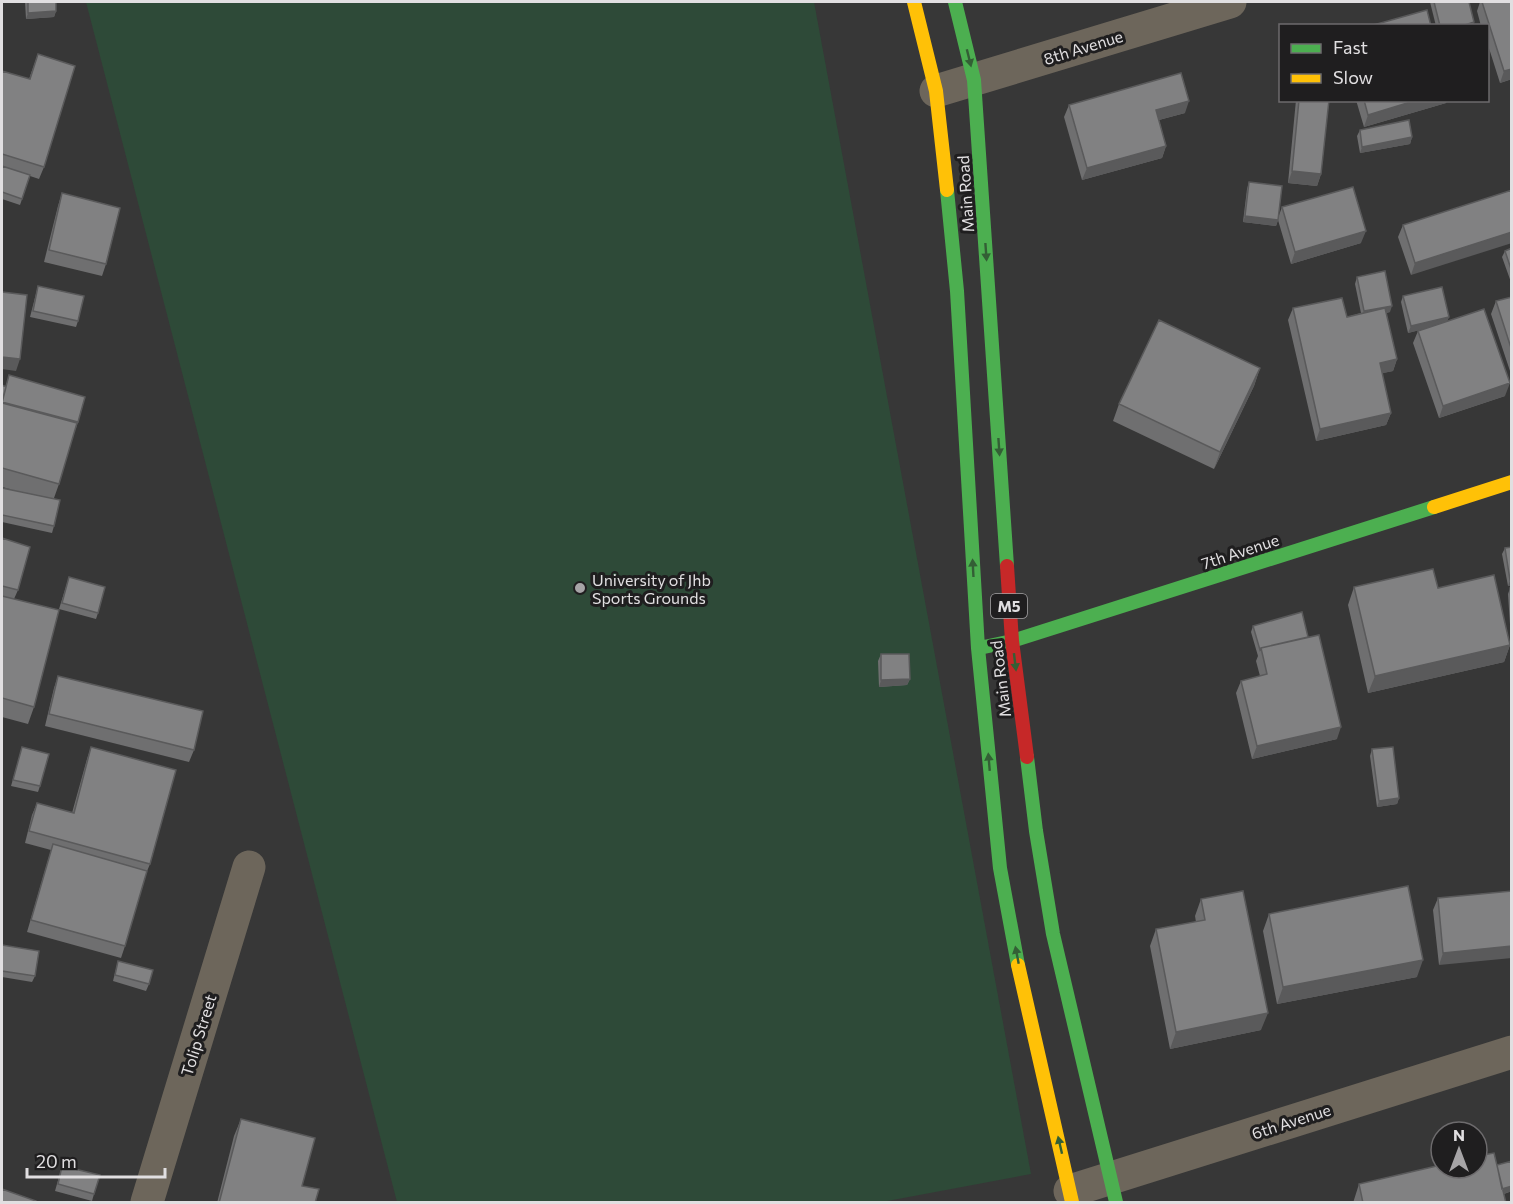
<svg xmlns="http://www.w3.org/2000/svg" width="1513" height="1204" font-family="Commissioner,sans-serif">
<rect width="100%" height="100%" fill="#373737"/>
<path fill="#2e4a38" d="M86 2H814L1031 1174 882 1202H397Z"/>
<g fill="none" stroke-linecap="round" stroke-linejoin="round">
<path stroke="#6d665b" stroke-width="33" d="M936 91 1230 2
M1070 1191 1512 1052
M147 1202 249 867"/>
<path stroke="#4caf50" stroke-width="14" d="M955 2 974 80 1007 566
M947 190 957 291 978 648 1000 868 1018 965
M984 647 1012 641 1434 507
M1027 757 1036 831 1053 934 1116 1202"/>
<path stroke="#ffc107" stroke-width="14" d="M914 2 936 91 947 190
M1434 507 1512 482
M1018 965 1072 1202"/>
<path stroke="#c62828" stroke-width="14" d="M1007 566 1012 641 1027 757"/>
</g>
<path fill="#6f6f70" d="M25 2H56V11L54 17 26 19Z
M1430 2H1469L1473 26H1436Z
M1480 2H1512V79L1500 83 1488 45V26H1481L1477 11Z
M38 54 44 167 39 179 30 176 20 205 2 199V71L29 79Z
M1296 100H1329L1321 174 1317 186 1288 183Z
M1356 100H1447L1446 103 1364 127Z
M1069 105 1185 113 1159 120 1166 146 1162 158 1082 180 1064 117Z
M1360 130 1412 137 1410 144 1360 153 1357 136Z
M1249 182 1278 218 1282 207 1361 243 1291 264 1278 220 1276 226 1243 222 1247 189Z
M1512 190 1411 275 1398 237 1403 225Z
M62 193 106 264 102 276 44 262 58 206Z
M1512 248V285L1502 257 1505 251Z
M1357 277 1390 312 1386 313 1397 359 1393 371 1382 373 1391 413 1386 425 1316 441 1288 320 1293 308 1347 317 1361 313 1355 284Z
M38 286 78 321 76 327 30 317Z
M1403 296 1449 317 1447 321 1505 396 1439 418 1413 343 1418 331 1426 328 1408 333 1401 302Z
M1512 297V377L1491 314 1496 301Z
M1260 368 1254 386 1214 469 1113 421 1119 404Z
M2 385 78 422 76 428H75L59 484 54 498V526L52 533 2 522V488L10 489 2 487Z
M2 538 18 590 14 599 34 707 28 724 2 717Z
M1512 547V586H1508L1502 554 1505 548Z
M69 577 98 613 96 619 59 609Z
M1354 587 1438 588 1510 645 1504 662 1368 693 1348 605Z
M1510 588H1512V655L1508 594Z
M1253 626 1337 739 1252 759 1236 693 1241 681 1260 676 1256 661 1258 656 1251 632Z
M881 654 910 679 907 685 879 687 878 661Z
M58 676 194 750 189 762 45 726 54 688Z
M22 747 40 786 38 792 11 786Z
M91 747 150 864 145 876 125 946 121 958 27 932 51 850 25 843 32 815 37 803 72 813 87 759Z
M1372 749 1399 798 1397 804 1377 807 1370 756Z
M1512 891 1439 965 1433 910 1438 898Z
M1201 899 1261 1030 1170 1049 1150 946 1156 929 1196 922 1195 916Z
M1269 914 1417 977 1277 1004 1263 931Z
M2 945 35 976 32 982 2 977Z
M118 961 149 984 146 991 113 981Z
M241 1119 302 1186 315 1203H217L234 1136Z
M1512 1161V1191L1504 1194 1506 1203H1353L1359 1184 1497 1165Z
M62 1166 94 1194 92 1201 55 1191Z"/>
<path fill="#5a5a5b" d="M56 11 54 17 26 19 28 13Z
M1474 22 1473 26H1462Z
M1512 69V79L1500 83 1504 71Z
M1417 100H1447L1446 103 1364 127 1368 115Z
M1189 101 1185 113 1151 122 1156 110Z
M1412 137 1410 144 1360 153 1362 147Z
M1166 146 1162 158 1082 180 1087 168Z
M1292 171 1321 174 1317 186 1288 183Z
M1245 216 1278 220 1276 226 1243 222Z
M1366 231 1361 243 1291 264 1295 252Z
M1512 232V243L1411 275 1415 263Z
M1392 306 1390 312 1361 317 1364 311Z
M1449 317 1446 324 1408 333 1411 326Z
M2 357 20 359 16 371 2 369Z
M1397 359 1393 371 1375 375 1380 363Z
M1260 368 1254 386 1214 469 1220 452Z
M1510 383 1505 396 1439 418 1443 406Z
M1391 413 1386 425 1316 441 1320 429Z
M1510 580H1512V586H1508Z
M1510 645 1504 662 1368 693 1375 676Z
M910 679 907 685 879 687 881 680Z
M1341 727 1337 739 1252 759 1257 746Z
M1399 798 1397 804 1377 807 1379 801Z
M1512 946V958L1439 965 1443 953Z
M1423 960 1417 977 1277 1004 1283 987Z
M1268 1013 1261 1030 1170 1049 1176 1032Z
M1512 1186V1191L1497 1196 1499 1190Z"/>
<path fill="#818182" stroke="#5a5a5b" stroke-width="1.5" d="M28 2H56V11L28 13Z
M1434 2H1469L1474 22 1462 26H1440Z
M1482 2H1512V69L1504 71Z
M1427 10 1431 26H1370Z
M38 54 75 66 44 167 2 154V71L30 79Z
M1181 73 1189 101 1156 110 1166 146 1087 168 1069 105Z
M1299 100H1329L1321 174 1292 171Z
M1364 100H1417L1368 115Z
M1409 120 1412 137 1362 147 1360 130Z
M2 166 30 175 22 199 2 192Z
M1249 182 1282 186 1278 220 1245 216Z
M1353 187 1366 231 1295 252 1282 207Z
M1512 190V232L1415 263 1403 225Z
M62 193 120 208 106 264 49 250Z
M1512 248V272L1505 251Z
M1385 271 1392 306 1364 311 1357 277Z
M38 286 84 296 78 321 33 311Z
M1442 287 1449 317 1411 326 1403 296Z
M2 292 27 295 20 359 2 357Z
M1512 297V351L1496 301Z
M1342 298 1347 317 1385 308 1397 359 1380 363 1391 413 1320 429 1293 308Z
M1484 309 1510 383 1443 406 1418 331Z
M1159 320 1260 368 1220 452 1119 404Z
M9 375 85 397 78 422 2 402Z
M2 385 6 387 2 403 77 423 59 484 2 468Z
M2 488 60 500 54 526 2 515Z
M2 538 30 547 18 590 2 586Z
M1512 547V580H1510L1505 548Z
M1433 569 1438 588 1494 575 1510 645 1375 676 1354 587Z
M69 577 105 587 98 613 62 603Z
M1510 588H1512V609Z
M2 596 59 610 34 707 2 698Z
M1302 612 1308 637 1261 648 1260 650 1253 626Z
M1319 635 1341 727 1257 746 1241 681 1267 674 1261 648Z
M881 654H909L910 679 881 680Z
M58 676 203 711 194 750 49 714Z
M22 747 49 754 40 786 13 780Z
M91 747 176 770 150 864 29 831 37 803 74 813Z
M1393 747 1399 798 1379 801 1372 749Z
M53 844 147 871 125 946 31 920Z
M1408 886 1423 960 1283 987 1269 914Z
M1243 891 1268 1013 1176 1032 1156 929 1205 920 1201 899Z
M1512 891V946L1443 953 1438 898Z
M2 945 39 951 35 976 2 971Z
M118 961 153 970 149 984 115 975Z
M241 1119 315 1138 302 1186 319 1189 315 1203H219Z
M1494 1153 1506 1203H1363L1359 1184 1441 1165V1168H1477V1156Z
M1512 1161V1186L1502 1189 1497 1165Z
M62 1166 100 1175 94 1194 58 1184Z
M2 1189 36 1201V1203H2Z"/>
<defs><path id="oneway-solid" d="M-6-.8H1V-3.2L6.5 0L1 3.2V.8H-6Z" transform="scale(1.5)"/></defs>
<g fill="#335f35">
<use href="#oneway-solid" transform="translate(969 58) rotate(76)"/>
<use href="#oneway-solid" transform="translate(986 252) rotate(86)"/>
<use href="#oneway-solid" transform="translate(999 447) rotate(86)"/>
<use href="#oneway-solid" transform="translate(973 568) rotate(-93)"/>
<use href="#oneway-solid" transform="translate(1015 662) rotate(83)"/>
<use href="#oneway-solid" transform="translate(989 762) rotate(-95)"/>
<use href="#oneway-solid" transform="translate(1017 955) rotate(-101)"/>
<use href="#oneway-solid" transform="translate(1060 1145) rotate(-103)"/>
</g>
<circle fill="#a6a4a6" stroke="#1f1e1f" stroke-width="2" cx="580" cy="588" r="6"/>
<g text-anchor="middle" dominant-baseline="central" stroke-width="6" stroke-linejoin="round" paint-order="stroke">
<rect fill="#1f1e1f" stroke="#a7a5a7" stroke-width="1.5" x="991" y="594" width="36" height="24" rx="4.5"/>
<g font-size="15" font-weight="bold" fill="#e1dfe1">
<text x="1009" y="606">M5</text>
</g>
<g font-size="16" fill="#e1dfe1" stroke="#1f1e1f">
<text transform="translate(1083 47) rotate(-17)">8th Avenue</text>
<text transform="translate(965 194) rotate(-94)">Main Road</text>
<text transform="translate(1240 551) rotate(-18)">7th Avenue</text>
<text transform="translate(1000 679) rotate(-97)">Main Road</text>
<text transform="translate(198 1035) rotate(-73)">Tolip Street</text>
<text transform="translate(1291 1121) rotate(-18)">6th Avenue</text>
</g>
<g font-size="16" fill="#e1dfe1" stroke="#1f1e1f" text-anchor="start">
<text x="592" y="579">University of Jhb<tspan x="592" dy="18">Sports Grounds</tspan></text>
</g>
</g>
<rect width="1513" height="1204" fill="none" stroke="#e1dfe1" stroke-width="6"/>
<rect x="1279" y="24" width="210" height="78" fill="#1f1e1f" stroke="#6d6b6d" stroke-width="1.5"/>
<rect x="1291" y="44" width="30" height="9" fill="#4caf50" stroke="#6d6b6d" stroke-width="1.5"/>
<text x="1333" y="54" font-size="18" fill="#e1dfe1">Fast</text>
<rect x="1291" y="74" width="30" height="9" fill="#ffc107" stroke="#6d6b6d" stroke-width="1.5"/>
<text x="1333" y="84" font-size="18" fill="#e1dfe1">Slow</text>
<g transform="translate(1459 1150)"><circle r="28" fill="#1f1e1f" stroke="#6d6b6d" stroke-width="1.5"/>
<path d="M0-4.5L10 22L0 15L-10 22Z" fill="#a6a4a6"/>
<text y="-9" font-size="16" font-weight="bold" text-anchor="middle" fill="#e1dfe1">N</text>
</g>
<path d="M27 1168v9h138v-9" fill="none" stroke="#e1dfe1" stroke-width="3"/>
<text x="36" y="1168" font-size="18" fill="#e1dfe1" stroke="#1f1e1f" stroke-width="4.5" paint-order="stroke">20 m</text>
</svg>
